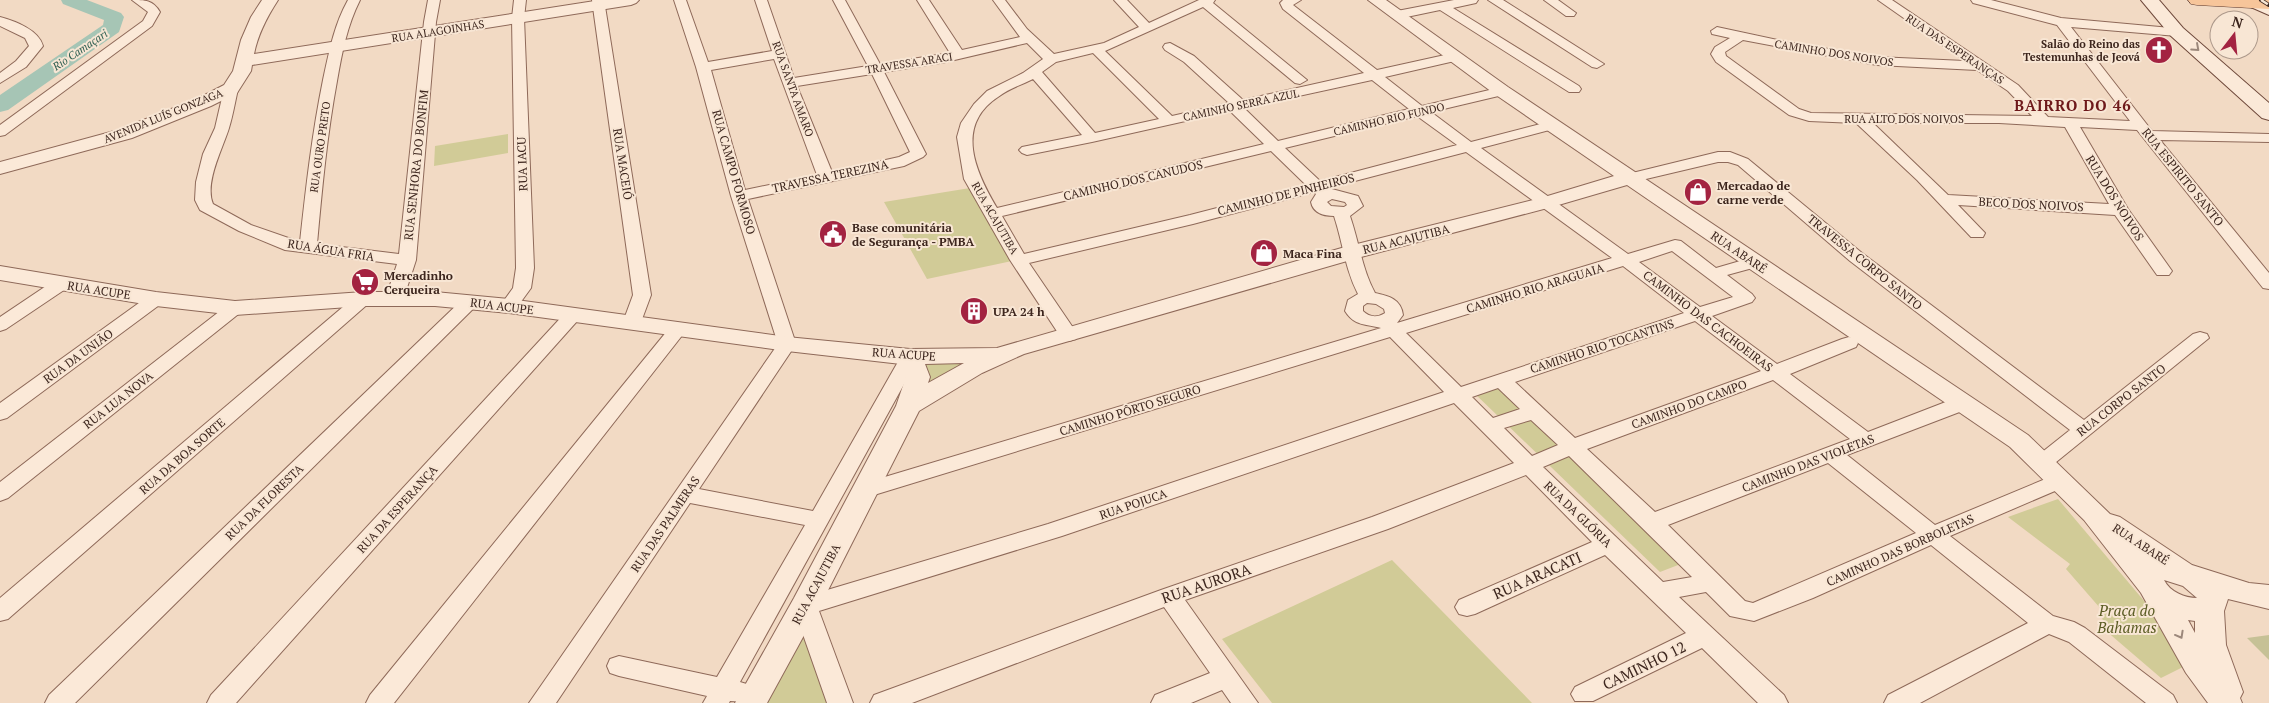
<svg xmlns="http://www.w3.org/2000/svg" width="2269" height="703" font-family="'PT Serif',serif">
<rect width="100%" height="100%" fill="#f2dac4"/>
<path fill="#d1cb97" d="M508 134V153L434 166 435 146Z
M970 188 1012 261 927 279 884 202Z
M991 356 911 404 918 359Z
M1497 383 1691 560 1660 572 1473 392Z
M2058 499 2145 602 2183 667 2161 678 2105 630 2100 608 2066 569 2070 564 2008 517Z
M1392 560 1532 703H1272L1222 639Z
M805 607 844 703H752Z"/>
<path fill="#c6c196" d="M2269 635V660L2247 638Z"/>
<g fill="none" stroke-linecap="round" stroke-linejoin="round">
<path fill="#a6c5b5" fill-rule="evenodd" d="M61 0H87L121 13 124 17 119 32 8 110 0 112V95L103 25 104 20 63 4Z"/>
<defs>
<path id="minor" d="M132 0C145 0 153 0 160 12L152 26 5 135 0 136V125L143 21 148 12Z
M348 0H360C347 26 342 52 337 81 327 135 322 189 317 244L399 254 424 22 428 0H440L436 22 416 260 404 297 401 301H389L386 297 397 264 285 250 239 231 200 210 195 200 196 182 203 154 215 128 224 89 226 86H236L238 89C235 102 233 115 229 128 223 148 204 183 213 204L251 225 300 242C306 187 312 134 323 80 329 52 334 25 348 0Z
M514 0H526L524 18 534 268 531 288 515 310H503L500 306 513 288 516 268 512 18Z
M592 0H604L651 295 641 322 638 326 632 328 626 326 623 322 633 295Z
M674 0H686L708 62 772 51 755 0H767L794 78 868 66 833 0H845L880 64 950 53 917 0H929L962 50 1020 37 993 0H1005L1027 29 1054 54 1104 43 1139 27 1114 0H1127L1149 23 1199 0H1215L1213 3 1307 80 1300 84 1295 83 1203 7 1105 51 1172 116 1229 103 1184 62 1165 50 1163 47 1165 44 1170 43 1194 56 1243 100 1364 73 1283 9 1280 3 1283 0H1301L1293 5 1377 70 1454 53 1459 54 1461 57 1459 60 1385 77 1422 106 1502 87 1507 88 1509 91 1507 94 1431 112 1471 142 1552 121 1557 122 1559 125 1557 128 1481 148 1628 254 1675 240 1681 241 1716 268 1754 257 1760 258 1763 262 1760 266 1727 275 1752 294 1755 298 1752 302 1712 316 1777 364 1842 339 1849 337 1856 339 1858 343 1856 347 1790 374 1868 432 1956 398 1963 396 1970 398 1973 403 1970 408 1847 455 1935 525 2055 475 2062 473 2069 475 2073 480 2069 485 1950 536 2053 616 2074 622 2085 628 2173 695 2177 703H2146L2069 642 2049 634 1920 703H1884L1888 695 2028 623 1931 545 1813 598 1754 621 1730 616 1706 592 1679 597 1784 695 1788 703H1758L1702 648 1593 701H1575L1571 694 1575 687 1686 633 1605 555 1475 614 1467 616 1459 614 1455 607 1459 600 1592 542 1526 475 1388 529 1185 600 1258 703H1231L1222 690 1191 703H1151L1155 695 1210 673 1164 607 912 703H870L874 695 1161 590 1372 517 1514 463 1454 403 1062 536 819 611 853 703H827L793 606 797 599 1048 524 1444 392 1390 337 874 495 866 498 858 495 855 490 858 485 1381 328C1366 324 1354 326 1345 311L1348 300 1358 294C1345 269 1343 243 1334 216 1324 216 1313 213 1311 202L1316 194 1314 192 1193 224 1029 263 1078 335 1076 339 1069 341 1062 339 1010 260 964 179 957 137 961 123 974 104 987 91 1023 73 1043 59 1027 43 946 62 884 72 926 154 923 157 904 166 748 199 796 344 699 489 813 511 903 353 910 351 917 353 919 357 740 682 763 689 767 696 763 703 730 701 729 703H703L707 696 619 676 610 673 607 666 610 659 619 656 717 677 805 525 690 503 556 703H529L778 344 731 196 696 67ZM1093 53 1159 119 1095 133 1042 72 1056 62ZM774 59 817 175 745 190 711 70ZM872 74 910 152 899 157 832 172 797 86ZM1033 79 1082 135 1022 147 1019 150 1022 153 1027 155 1092 142 1230 111 1264 144 997 208C976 173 954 126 998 97 1008 89 1021 85 1033 79ZM1372 80 1409 109 1278 141 1244 108ZM1417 116 1457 145 1320 181 1285 148ZM1271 151 1306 185 1190 215 1024 254 1002 216ZM1466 152 1612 258 1397 323 1403 315C1401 299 1389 296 1375 293 1362 269 1359 242 1350 216L1363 206 1358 196 1328 188ZM1332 199 1345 202 1347 205 1344 207 1331 206 1327 202ZM1672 251 1733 297 1700 307 1639 262ZM1623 266 1684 313 1461 387 1406 333ZM1367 303 1376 304 1384 309 1385 313C1377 318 1369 317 1363 311V306ZM1695 321 1761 371 1575 438 1515 382ZM1773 380 1850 439 1655 512 1587 449ZM1498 388 1520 409 1493 418 1472 397ZM1531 420 1558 445 1532 456 1504 428ZM1569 456 1692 577 1663 582 1543 467ZM1828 463 1916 533 1753 603 1745 601 1668 525Z
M1454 0H1478L1476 3 1453 8 1579 86 1581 89 1579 92H1569L1440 10 1397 19 1391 15 1397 11Z
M1488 0H1503L1604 64 1597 68 1592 67Z
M1544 0H1558L1576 13 1574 16H1566Z
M1878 0H1892L2018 85 2048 117 2130 121 2057 25 1973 3 1971 0H1991L2061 18 2182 29 2183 32 2182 35 2177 36 2071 27 2152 131 2269 134V142L2160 140 2269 273V289L2263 288 2137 130 2080 127 2128 209 2172 271 2169 275H2157L2115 215 1958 205 1985 233 1983 237H1971L1917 180 1856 123 1809 121 1789 115 1716 62 1711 54 1715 47 1730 38 1712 34 1711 31 1717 27 1792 43 1877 57 1965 61ZM1743 40 1877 65 1977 70 2008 91 2032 116 1811 113 1799 109 1726 56 1725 52ZM1873 123H1999L2065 127 2109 204 1948 195Z
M0 17C15 21 39 30 43 46L26 67 0 83V73L16 61 29 46 25 38 0 26Z
M1718 152H1730L1748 159 1862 253 2084 420 2193 334 2200 332 2207 334 2209 338 2050 467 2043 469 2036 467 2033 462 2036 457 2070 430 1850 261 1738 165 1728 162H1718L1629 183 1624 181 1621 178 1624 175Z
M61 279 67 280 70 284 67 288 6 329 0 331V317L55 280Z
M156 294 162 295 165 299 162 303 7 418 0 420V403L150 295Z
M363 294 369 295 372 299 369 303 8 619 0 621V598L357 295Z
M470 297 476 298 479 302 476 306 75 703H45L49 695 464 298Z
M235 303 241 304 244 308 241 312 8 498 0 501V482L229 304Z
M573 310 579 311 582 315 579 319 236 703H207L211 695 567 311Z
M678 323 684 325 687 329 684 333 394 703H366L370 695 672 325Z"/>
<path id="tertiary" d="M262 0H278C267 17 258 34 254 54L601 0H639L636 3 631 5 252 65 251 71 237 93 211 106 132 138 0 174V162L118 130 199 98 224 85 233 71 241 40 251 17Z
M1368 0H1386L1508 87 2028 435 2110 514 2120 517 2192 565 2249 583 2269 585V609L2228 599 2224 611 2226 645 2243 692 2240 698 2242 703H2208L2186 673 2141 593 2084 520 2010 447 1627 185 1555 206 1361 257 1024 354 982 373 919 411 820 606 767 703H735L794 598 896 406 906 377 901 364 787 351 509 313 435 306H363L235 315 156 306 0 280V266L156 292 235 301 363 292H435L509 299 787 337 910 349 997 348 1345 247 1541 198 1614 176 1496 95ZM964 363 928 383 930 377 925 364ZM2164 580 2183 586 2197 598C2185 598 2170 592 2164 580ZM2188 620 2195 621V633Z"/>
<path id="secondary" d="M2141 0H2159L2183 28 2269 103V120L2262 118 2171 36Z
M2241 0H2263L2269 3V15L2244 4Z"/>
<path id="primary" d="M2188 0H2269V9L2197 5 2191 4Z"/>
</defs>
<use href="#minor" stroke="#8e6959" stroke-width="2"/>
<use href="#tertiary" stroke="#8e6959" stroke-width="2"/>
<use href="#secondary" stroke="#704a3c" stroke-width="2"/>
<use href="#primary" stroke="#5c382d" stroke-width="1"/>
<use href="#minor" fill="#fbe9d8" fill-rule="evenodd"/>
<use href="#tertiary" fill="#fbe9d8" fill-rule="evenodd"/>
<use href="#secondary" fill="#fbe9d8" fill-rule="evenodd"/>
<use href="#primary" fill="#f7c59a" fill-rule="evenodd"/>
<defs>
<path id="rail" d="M2261 0 2269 5"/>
</defs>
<use href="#rail" stroke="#3d261e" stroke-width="4"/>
<use href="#rail" stroke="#f8e6d4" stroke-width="2.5" stroke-dasharray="8" stroke-linecap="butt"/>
</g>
<defs><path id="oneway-chevron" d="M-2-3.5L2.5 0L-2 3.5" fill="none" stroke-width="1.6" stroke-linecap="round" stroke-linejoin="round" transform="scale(1.25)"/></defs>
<g stroke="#9c887b">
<use href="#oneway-chevron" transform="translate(2196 48) rotate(42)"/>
<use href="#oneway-chevron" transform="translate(2180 635) rotate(61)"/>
</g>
<defs>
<symbol id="church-disc" viewBox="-11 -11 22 22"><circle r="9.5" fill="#a32341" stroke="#f8e6d4"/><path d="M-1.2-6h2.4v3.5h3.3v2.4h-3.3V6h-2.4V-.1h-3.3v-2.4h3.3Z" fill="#fff"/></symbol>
<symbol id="shop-disc" viewBox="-11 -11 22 22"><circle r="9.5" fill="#a32341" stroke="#f8e6d4"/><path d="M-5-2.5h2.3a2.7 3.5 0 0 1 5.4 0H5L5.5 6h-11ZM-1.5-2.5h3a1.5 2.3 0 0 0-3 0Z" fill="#fff"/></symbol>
<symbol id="civic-disc" viewBox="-11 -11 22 22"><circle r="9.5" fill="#a32341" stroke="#f8e6d4"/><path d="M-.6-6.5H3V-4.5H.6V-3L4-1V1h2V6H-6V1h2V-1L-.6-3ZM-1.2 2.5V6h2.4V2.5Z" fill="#fff"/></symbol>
<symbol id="supermarket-disc" viewBox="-11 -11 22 22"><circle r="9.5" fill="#a32341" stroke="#f8e6d4"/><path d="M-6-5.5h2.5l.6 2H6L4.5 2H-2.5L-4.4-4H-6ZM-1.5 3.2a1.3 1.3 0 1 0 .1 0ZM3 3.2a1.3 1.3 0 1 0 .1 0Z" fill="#fff"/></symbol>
<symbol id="building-disc" viewBox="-11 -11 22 22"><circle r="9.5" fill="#a32341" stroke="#f8e6d4"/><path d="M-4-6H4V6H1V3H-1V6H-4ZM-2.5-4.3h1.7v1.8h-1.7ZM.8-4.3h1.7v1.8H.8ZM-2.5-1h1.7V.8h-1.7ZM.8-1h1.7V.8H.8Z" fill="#fff"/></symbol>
</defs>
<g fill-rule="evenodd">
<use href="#church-disc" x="2143" y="34" width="32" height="32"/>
<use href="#shop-disc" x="1682" y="176" width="32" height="32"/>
<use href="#civic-disc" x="817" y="218" width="32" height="32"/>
<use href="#shop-disc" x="1248" y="237" width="32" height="32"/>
<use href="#supermarket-disc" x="349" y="266" width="32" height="32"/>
<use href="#building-disc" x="958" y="295" width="32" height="32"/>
</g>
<g text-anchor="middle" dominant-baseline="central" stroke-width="4" stroke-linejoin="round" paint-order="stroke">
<g font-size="11" fill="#3d261e" stroke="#f8e6d4">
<text transform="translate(438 31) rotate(-9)">RUA ALAGOINHAS</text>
<text transform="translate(1955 49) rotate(34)">RUA DAS ESPERANÇAS</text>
<text transform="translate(1834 53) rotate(9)">CAMINHO DOS NOIVOS</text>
<text transform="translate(909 63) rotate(-9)">TRAVESSA ARACI</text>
<text transform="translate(793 89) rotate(70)">RUA SANTA AMARO</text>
<text transform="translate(1241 105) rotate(-12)">CAMINHO SERRA AZUL</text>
<text transform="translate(163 116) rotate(-22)">AVENIDA LUÍS GONZAGA</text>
<text transform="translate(1389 119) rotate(-13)">CAMINHO RIO FUNDO</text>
<text x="1904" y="119">RUA ALTO DOS NOIVOS</text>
<text transform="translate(320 147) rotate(-82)">RUA OURO PRETO</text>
<text transform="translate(995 218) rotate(60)">RUA ACAJUTIBA</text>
</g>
<g font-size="11" font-weight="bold" fill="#3d261e" stroke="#f8e6d4" text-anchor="end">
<text x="2140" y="44">Salão do Reino das<tspan x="2140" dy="13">Testemunhas de Jeová</tspan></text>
</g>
<g font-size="11" font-style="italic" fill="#2c5e50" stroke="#f8e6d4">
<text transform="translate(80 50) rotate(-34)">Rio Camaçari</text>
</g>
<g font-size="12" fill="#3d261e" stroke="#f8e6d4">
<text transform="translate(522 164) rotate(-92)">RUA IACU</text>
<text transform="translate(623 164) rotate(81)">RUA MACEIÓ</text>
<text transform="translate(416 165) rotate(-84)">RUA SENHORA DO BONFIM</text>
<text transform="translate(734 172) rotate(74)">RUA CAMPO FORMOSO</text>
<text transform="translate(830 176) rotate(-12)">TRAVESSA TEREZINA</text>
<text transform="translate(2183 177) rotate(51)">RUA ESPIRITO SANTO</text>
<text transform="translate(1133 180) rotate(-13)">CAMINHO DOS CANUDOS</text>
<text transform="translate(1286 194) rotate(-14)">CAMINHO DE PINHEIROS</text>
<text transform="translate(2115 198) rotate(58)">RUA DOS NOIVOS</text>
<text transform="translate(2031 204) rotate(3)">BECO DOS NOIVOS</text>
<text transform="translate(1406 239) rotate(-14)">RUA ACAJUTIBA</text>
<text transform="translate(331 250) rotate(9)">RUA ÁGUA FRIA</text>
<text transform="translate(1739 252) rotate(34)">RUA ABARÉ</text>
<text transform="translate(1865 262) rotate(39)">TRAVESSA CORPO SANTO</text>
<text transform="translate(1535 288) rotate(-17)">CAMINHO RIO ARAGUAIA</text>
<text transform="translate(99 290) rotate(9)">RUA ACUPE</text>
<text transform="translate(502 306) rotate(7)">RUA ACUPE</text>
<text transform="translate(1708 321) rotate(37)">CAMINHO DAS CACHOEIRAS</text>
<text transform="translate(1602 346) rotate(-18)">CAMINHO RIO TOCANTINS</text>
<text transform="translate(904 354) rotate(4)">RUA ACUPE</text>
<text transform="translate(78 356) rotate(-36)">RUA DA UNIÃO</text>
<text transform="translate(118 400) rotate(-38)">RUA LUA NOVA</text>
<text transform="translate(2121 400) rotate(-38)">RUA CORPO SANTO</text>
<text transform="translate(1689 404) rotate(-20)">CAMINHO DO CAMPO</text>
<text transform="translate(1130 410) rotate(-17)">CAMINHO PÔRTO SEGURO</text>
<text transform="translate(182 456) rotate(-41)">RUA DA BOA SORTE</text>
<text transform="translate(1808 463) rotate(-21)">CAMINHO DAS VIOLETAS</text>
<text transform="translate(264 502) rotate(-44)">RUA DA FLORESTA</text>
<text transform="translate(1133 504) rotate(-19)">RUA POJUCA</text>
<text transform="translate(397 509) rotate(-48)">RUA DA ESPERANÇA</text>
<text transform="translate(1578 514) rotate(44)">RUA DA GLÓRIA</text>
<text transform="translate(665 524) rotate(-56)">RUA DAS PALMERAS</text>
<text transform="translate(2141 544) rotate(33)">RUA ABARÉ</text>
<text transform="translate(1900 550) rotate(-24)">CAMINHO DAS BORBOLETAS</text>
<text transform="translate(816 584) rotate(-62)">RUA ACAJUTIBA</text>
</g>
<g font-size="12" font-weight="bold" fill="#3d261e" stroke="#f8e6d4" text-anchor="start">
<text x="1717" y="185">Mercadao de<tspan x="1717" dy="14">carne verde</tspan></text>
<text x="852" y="227">Base comunitária<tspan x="852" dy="14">de Segurança - PMBA</tspan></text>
<text x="1283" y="253">Maca Fina</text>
<text x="384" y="275">Mercadinho<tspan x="384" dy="14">Cerqueira</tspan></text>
<text x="993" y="311">UPA 24 h</text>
</g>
<g font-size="15" font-weight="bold" letter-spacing="1" fill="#6e191b" stroke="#f8e6d4">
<text x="2073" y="105">BAIRRO DO 46</text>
</g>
<g font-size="15" fill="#3d261e" stroke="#f8e6d4">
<text transform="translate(1537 575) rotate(-24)">RUA ARACATI</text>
<text transform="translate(1206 583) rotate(-19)">RUA AURORA</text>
<text transform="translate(1644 665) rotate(-26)">CAMINHO 12</text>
</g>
<g font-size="15" font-style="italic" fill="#5a5b23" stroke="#f8e6d4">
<text x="2127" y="610">Praça do<tspan x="2127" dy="17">Bahamas</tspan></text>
</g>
</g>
<g transform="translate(2234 35) rotate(16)"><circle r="24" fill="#f8e6d4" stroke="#ad998b"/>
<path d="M0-4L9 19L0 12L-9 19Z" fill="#a32341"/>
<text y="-8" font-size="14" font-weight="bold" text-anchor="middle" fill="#3d261e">N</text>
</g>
</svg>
